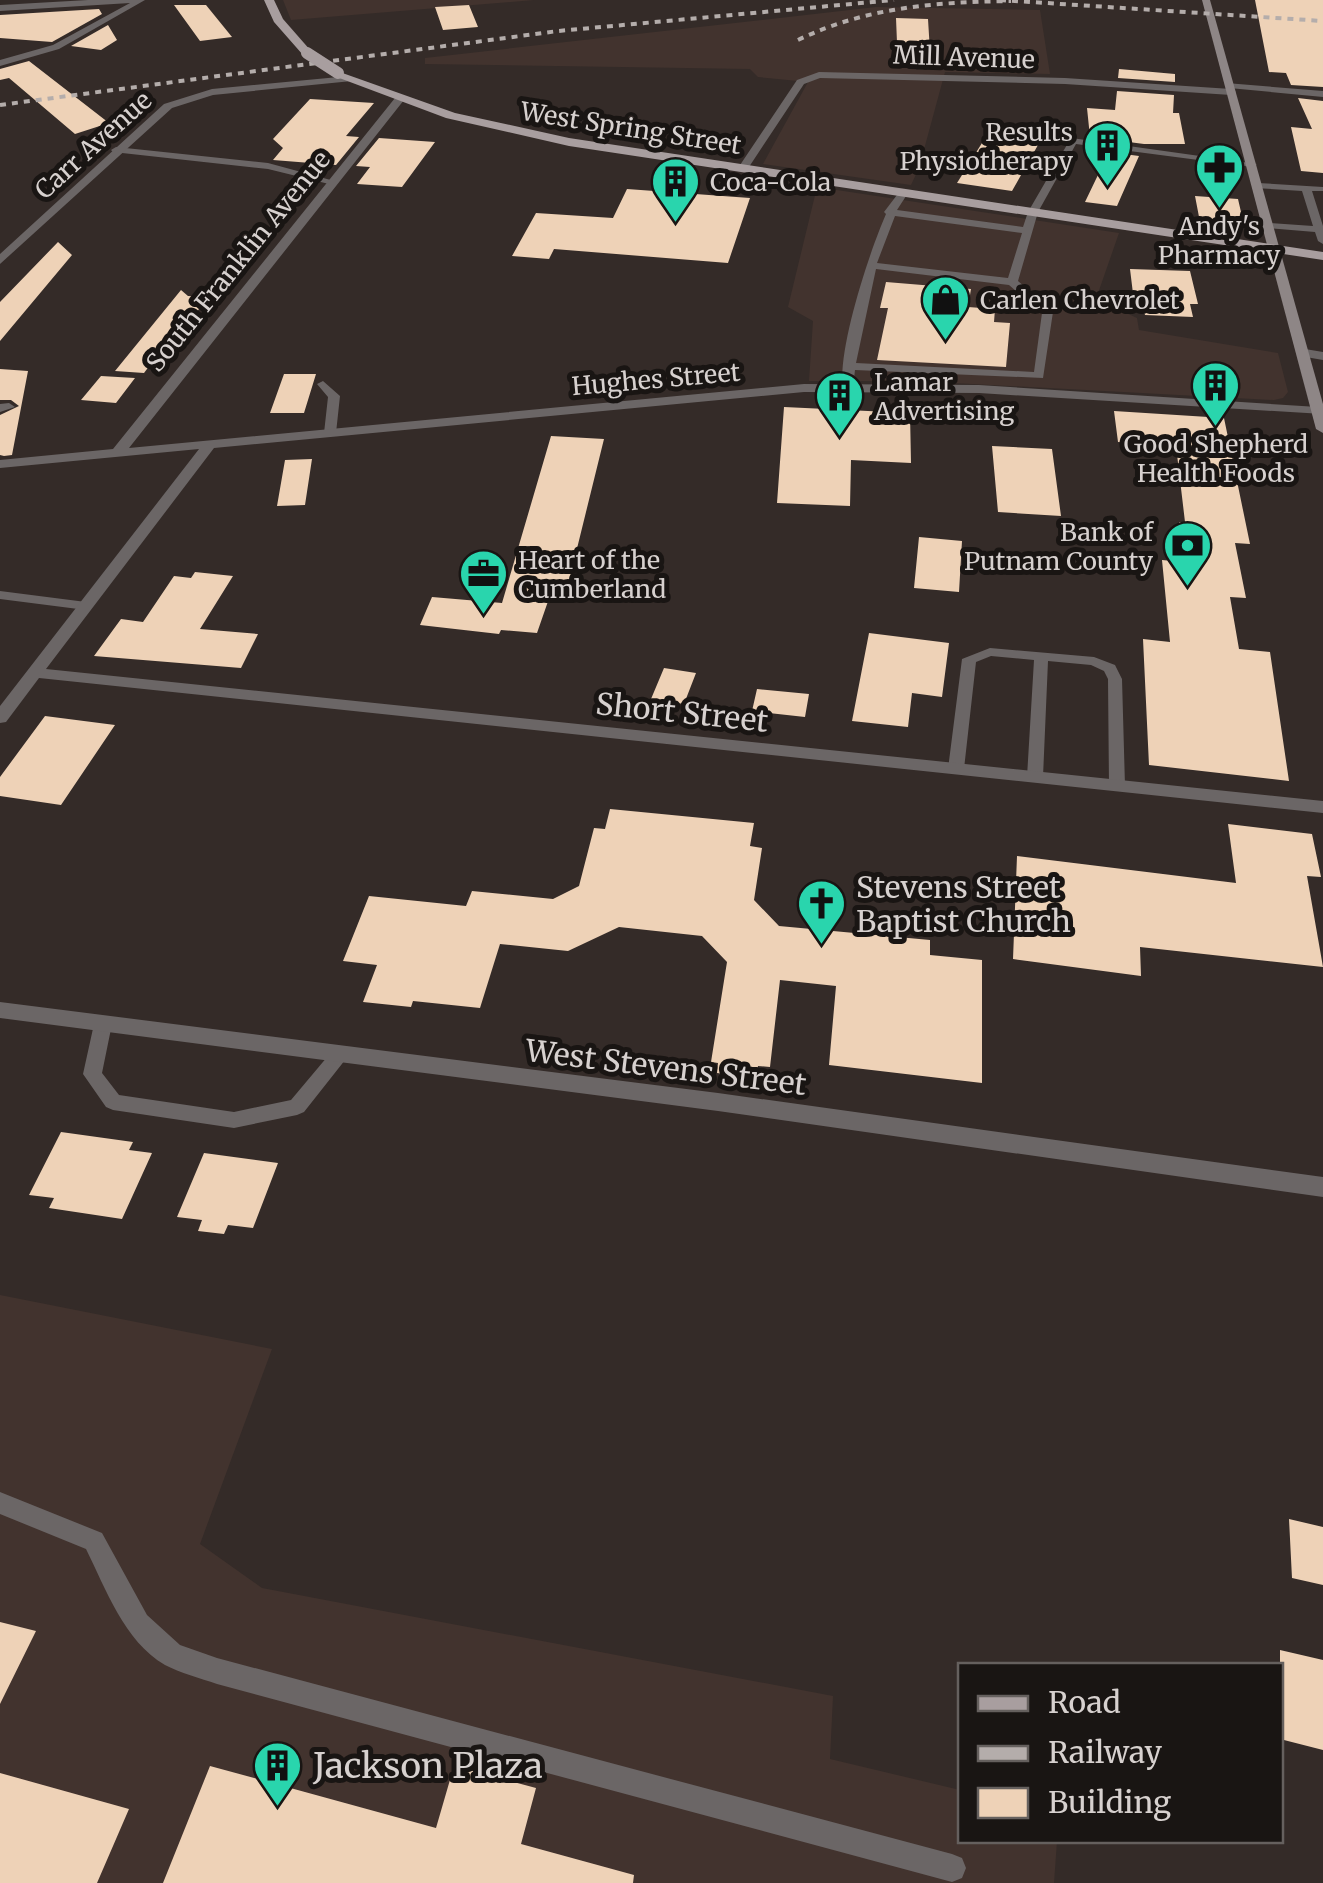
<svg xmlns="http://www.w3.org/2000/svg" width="1323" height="1883" font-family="Merriweather,serif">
<rect width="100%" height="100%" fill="#342b28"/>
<path fill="#42332e" d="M283 0H534L291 20Z
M876 7 1040 10 1050 74 945 72 919 168 911 185 763 164 808 82 758 77 750 69 425 64V58Z
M817 187 1119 233 1096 299 1137 318 1139 330 1278 353 1288 392 1283 398 1274 400 916 381H809L813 321 788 307Z
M0 1295 272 1349 200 1544 262 1588 833 1696 830 1759 960 1790 961 1840 1057 1841 1054 1883H0Z"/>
<path fill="#eed2b7" d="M1255 0H1323V87L1291 85 1286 73 1269 72Z
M174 5H206L232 37 200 41Z
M469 5 478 27 443 30 435 7Z
M99 9 102 14 52 42 0 38V15Z
M896 18 928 19 931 68 898 67Z
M108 25 117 40 101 50 71 46Z
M29 61 109 123 75 134 9 78 0 80V69Z
M1119 69 1175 74V82L1118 78Z
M1117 91 1174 95 1173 113H1179L1185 144H1144L1090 137 1087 108 1115 110Z
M1298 98 1323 101V173L1301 171 1291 127 1312 129Z
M310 99 374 103 346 136 359 137 336 165 273 160 283 148 273 139Z
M379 138 435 142 402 187 357 184 370 167 356 166Z
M1004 140 1038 145 1012 191 957 183 982 143 1001 146Z
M1109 152 1139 156 1117 206 1085 202Z
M627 189 750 198 728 263 554 249 549 259 512 256 536 213 613 218Z
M1195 196 1238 199 1244 225 1200 222Z
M58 242 72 255 0 341V302Z
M1130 269 1190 271 1198 304H1190L1193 317 1145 315 1144 311 1135 310Z
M886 282 971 289 968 307 995 309 994 322 1010 323 1006 367 877 360 888 308H880Z
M181 290 188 296 208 297 172 345H165L144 373 115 371Z
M0 369 28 371 12 455 4 456 0 455V415L19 406 11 400H0Z
M284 374H316L304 413H270Z
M101 376 135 378 116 403 81 400Z
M784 407 910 413 911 463 851 460 850 506 777 503Z
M1114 411 1224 418 1250 544 1235 543 1246 598 1230 597 1239 649 1270 652 1289 781 1149 765 1143 639 1170 642 1162 560 1184 562 1179 522H1185L1176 446 1118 442Z
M551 436 604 439 568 585 554 584 537 633 501 630 499 634 420 625 432 597 502 603Z
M992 446 1052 449 1061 516 998 512Z
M312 459 305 505 277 506 285 460Z
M919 537 962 541 959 592 914 588Z
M195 572 233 576 200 629 258 634 241 668 94 656 121 619 143 622 174 576 191 578Z
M869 633 949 643 942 697 912 693 908 727 852 721Z
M664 668 696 673 684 704 651 699Z
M757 689 809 694 805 717 752 711Z
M45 716 115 725 61 805 0 796V777Z
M610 809 754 823 750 846 762 848 754 900 779 926 930 940V955L982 960V1083L829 1065 836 986 780 980 770 1067 758 1066 756 1078 717 1073 718 1063 711 1062 727 962 702 936 619 927 568 951 500 944 480 1008 413 1001 411 1007 363 1002 377 965 343 961 369 896 466 906 472 891 553 899 579 886 594 828 605 829Z
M1228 824 1312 834 1321 877 1307 876 1323 967 1140 947 1141 976 1013 959 1017 856 1236 883Z
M61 1132 133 1142 129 1150 152 1153 122 1219 49 1208 54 1198 29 1195Z
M204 1153 278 1163 253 1228 228 1225 224 1234 198 1231 202 1220 177 1217Z
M1289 1519 1323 1527V1585L1292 1578Z
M0 1622 36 1631 0 1704Z
M1280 1650 1323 1660V1750L1280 1739Z
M210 1766 436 1828 454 1766 536 1788 521 1844 634 1875 633 1883H163Z
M0 1773 129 1809 97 1883H0Z"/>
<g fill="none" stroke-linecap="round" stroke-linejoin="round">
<path fill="#6b6666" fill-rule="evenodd" d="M1007 129 1257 164 1252 167 1076 144 1038 212 1018 281 1053 312 1043 378 855 370 853 387 843 389C837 350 869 253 886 214L884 212 900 191 908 193 897 210 1023 227 1028 212 1068 143 1004 134ZM895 216 1022 233 1008 278 877 263ZM876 269 1009 285 1042 313 1034 372 856 363Z
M116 147 268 163 338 182 333 185 268 169 113 152 111 150Z
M1258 183 1323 187V191H1312L1323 226V244L1318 241 1315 232 1266 228 1265 226 1270 223 1313 226 1302 191 1255 188V184Z
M323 381 340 396 336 433 330 437 324 433 328 397 317 384Z
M0 404 9 403 15 407 0 412Z
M0 591 86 602 93 606 86 610 0 599Z
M990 648 1094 657 1115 665 1122 679 1125 786 1123 790 1117 791 1109 786 1108 679 1104 671 1091 665 1048 661 1043 777 1035 782 1027 777 1034 660 991 656 976 662 964 769 956 774 950 773 948 769 962 659Z
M103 1017 109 1019 112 1024 102 1073 119 1095 234 1112 291 1100 333 1050H347L349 1055 304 1112 297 1115 234 1128 113 1110 106 1107 83 1074 94 1024 97 1019Z
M0 1492 102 1533 147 1615 180 1645 217 1658 952 1854 962 1858 966 1868 962 1878 952 1882 217 1684C200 1678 180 1673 165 1665 124 1641 106 1589 86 1549L0 1514Z"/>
<path fill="#6b6666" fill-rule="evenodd" d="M88 0H145L59 49 0 66V60L53 45 130 3 0 11V5Z
M819 72 1065 78 1231 89 1236 92 1231 95 1065 84 820 78 804 84 747 170H739L738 168 797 80Z
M349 76 352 81 213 95 172 108 0 264V254L164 104 212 89Z
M1226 83 1323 91V97L1229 88Z
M395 98 404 100 129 448 804 384 979 385 1318 407 1323 408V414L979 393 804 392 214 448 46 669 1323 801V813L39 678 6 722 0 723V706L199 449 0 468V460L113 449Z
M1305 349 1323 352V360L1300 356V350Z"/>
<path fill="#6b6666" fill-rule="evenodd" d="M0 1002 718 1093 1323 1177V1197L718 1111 0 1018Z"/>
<path fill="#8e8686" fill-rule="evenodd" d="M1202 0H1210L1323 404V433L1316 429Z"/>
<path fill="#a89e9f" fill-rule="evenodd" d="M264 0H274L283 19 311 51V55H303L274 22Z
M334 70 455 113 569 138 1323 252V260L569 146 446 118 334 76Z"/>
<path stroke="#b4adab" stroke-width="4" stroke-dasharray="6 6" stroke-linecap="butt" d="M1000 0 1323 21
M798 40C866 7 937 2 1011 1
M0 105 558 31 894 0"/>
<path stroke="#a89e9f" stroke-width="12" d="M307 53 338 73"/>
</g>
<defs>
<symbol id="building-pin" viewBox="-11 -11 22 30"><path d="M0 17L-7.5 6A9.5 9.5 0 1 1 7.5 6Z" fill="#29d5ad" stroke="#191513"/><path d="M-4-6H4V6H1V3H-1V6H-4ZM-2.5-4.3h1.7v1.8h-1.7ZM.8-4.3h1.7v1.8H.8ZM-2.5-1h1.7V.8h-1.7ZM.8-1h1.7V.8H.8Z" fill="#111"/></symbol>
<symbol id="pharmacy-pin" viewBox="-11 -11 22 30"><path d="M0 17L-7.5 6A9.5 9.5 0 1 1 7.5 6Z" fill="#29d5ad" stroke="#191513"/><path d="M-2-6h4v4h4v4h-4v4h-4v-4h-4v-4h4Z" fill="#111"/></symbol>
<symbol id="shop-pin" viewBox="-11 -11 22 30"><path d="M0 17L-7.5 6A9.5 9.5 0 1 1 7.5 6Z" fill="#29d5ad" stroke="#191513"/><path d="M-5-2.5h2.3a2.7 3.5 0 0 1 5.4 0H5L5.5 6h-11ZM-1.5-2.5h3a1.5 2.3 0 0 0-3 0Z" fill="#111"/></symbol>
<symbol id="bank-pin" viewBox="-11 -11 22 30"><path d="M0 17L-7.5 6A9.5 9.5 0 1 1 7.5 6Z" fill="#29d5ad" stroke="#191513"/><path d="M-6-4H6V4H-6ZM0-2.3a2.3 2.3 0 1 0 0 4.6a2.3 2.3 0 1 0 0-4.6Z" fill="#111"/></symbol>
<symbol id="office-pin" viewBox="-11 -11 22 30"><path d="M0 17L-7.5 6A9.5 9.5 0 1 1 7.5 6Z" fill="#29d5ad" stroke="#191513"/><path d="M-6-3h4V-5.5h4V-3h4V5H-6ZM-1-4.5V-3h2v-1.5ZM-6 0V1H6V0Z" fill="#111"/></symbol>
<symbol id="church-pin" viewBox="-11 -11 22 30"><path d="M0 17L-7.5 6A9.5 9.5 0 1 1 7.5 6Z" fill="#29d5ad" stroke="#191513"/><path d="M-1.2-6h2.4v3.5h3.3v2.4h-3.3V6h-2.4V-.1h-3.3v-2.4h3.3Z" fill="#111"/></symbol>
</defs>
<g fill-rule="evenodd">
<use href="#building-pin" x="1080" y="118" width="55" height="75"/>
<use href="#pharmacy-pin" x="1192" y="140" width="55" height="75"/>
<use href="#building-pin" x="648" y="154" width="55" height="75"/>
<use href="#shop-pin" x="918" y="272" width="55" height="75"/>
<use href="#building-pin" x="1188" y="358" width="55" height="75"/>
<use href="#building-pin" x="812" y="368" width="55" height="75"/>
<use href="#bank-pin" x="1160" y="518" width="55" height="75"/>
<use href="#office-pin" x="456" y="546" width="55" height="75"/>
<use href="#church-pin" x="794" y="876" width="55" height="75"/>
<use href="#building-pin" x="250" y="1738" width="55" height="75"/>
</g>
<g text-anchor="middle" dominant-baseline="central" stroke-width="10" stroke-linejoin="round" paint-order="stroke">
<g font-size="25" fill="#d7d1cf" stroke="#191513">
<text transform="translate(964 57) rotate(2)">Mill Avenue</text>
<text transform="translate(631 128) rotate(9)">West Spring Street</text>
<text transform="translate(93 145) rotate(-42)">Carr Avenue</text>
<text transform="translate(238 261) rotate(-51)">South Franklin Avenue</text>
<text transform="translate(656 379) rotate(-5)">Hughes Street</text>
</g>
<g font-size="25" fill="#d7d1cf" stroke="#191513" text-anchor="start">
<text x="1073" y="132" text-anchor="end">Results<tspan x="1073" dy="29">Physiotherapy</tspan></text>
<text x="710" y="182">Coca-Cola</text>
<text x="1219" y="226" text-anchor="middle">Andy's<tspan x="1219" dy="29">Pharmacy</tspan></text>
<text x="980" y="300">Carlen Chevrolet</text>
<text x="874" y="382">Lamar<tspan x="874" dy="29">Advertising</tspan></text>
<text x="1216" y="444" text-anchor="middle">Good Shepherd<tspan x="1216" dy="29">Health Foods</tspan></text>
<text x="1153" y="532" text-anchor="end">Bank of<tspan x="1153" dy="29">Putnam County</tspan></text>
<text x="518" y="560">Heart of the<tspan x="518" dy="29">Cumberland</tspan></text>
</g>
<g font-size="30" fill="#d7d1cf" stroke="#191513">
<text transform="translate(682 712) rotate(6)">Short Street</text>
<text transform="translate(666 1067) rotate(7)">West Stevens Street</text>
</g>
<g font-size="30" fill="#d7d1cf" stroke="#191513" text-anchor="start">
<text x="856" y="887">Stevens Street<tspan x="856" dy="34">Baptist Church</tspan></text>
</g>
<g font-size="35" fill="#d7d1cf" stroke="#191513" text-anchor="start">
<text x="313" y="1766">Jackson Plaza</text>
</g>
</g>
<rect x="958" y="1663" width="325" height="180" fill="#191513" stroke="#65605e" stroke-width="2.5"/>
<rect x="978" y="1696" width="50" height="15" fill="#a89e9f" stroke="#65605e" stroke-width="2.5"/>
<text x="1048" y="1713" font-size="30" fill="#d7d1cf">Road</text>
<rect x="978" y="1746" width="50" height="15" fill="#b4adab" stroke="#65605e" stroke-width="2.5"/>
<text x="1048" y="1763" font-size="30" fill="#d7d1cf">Railway</text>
<rect x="978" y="1788" width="50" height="30" fill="#eed2b7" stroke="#65605e" stroke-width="2.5"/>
<text x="1048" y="1813" font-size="30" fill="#d7d1cf">Building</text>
</svg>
